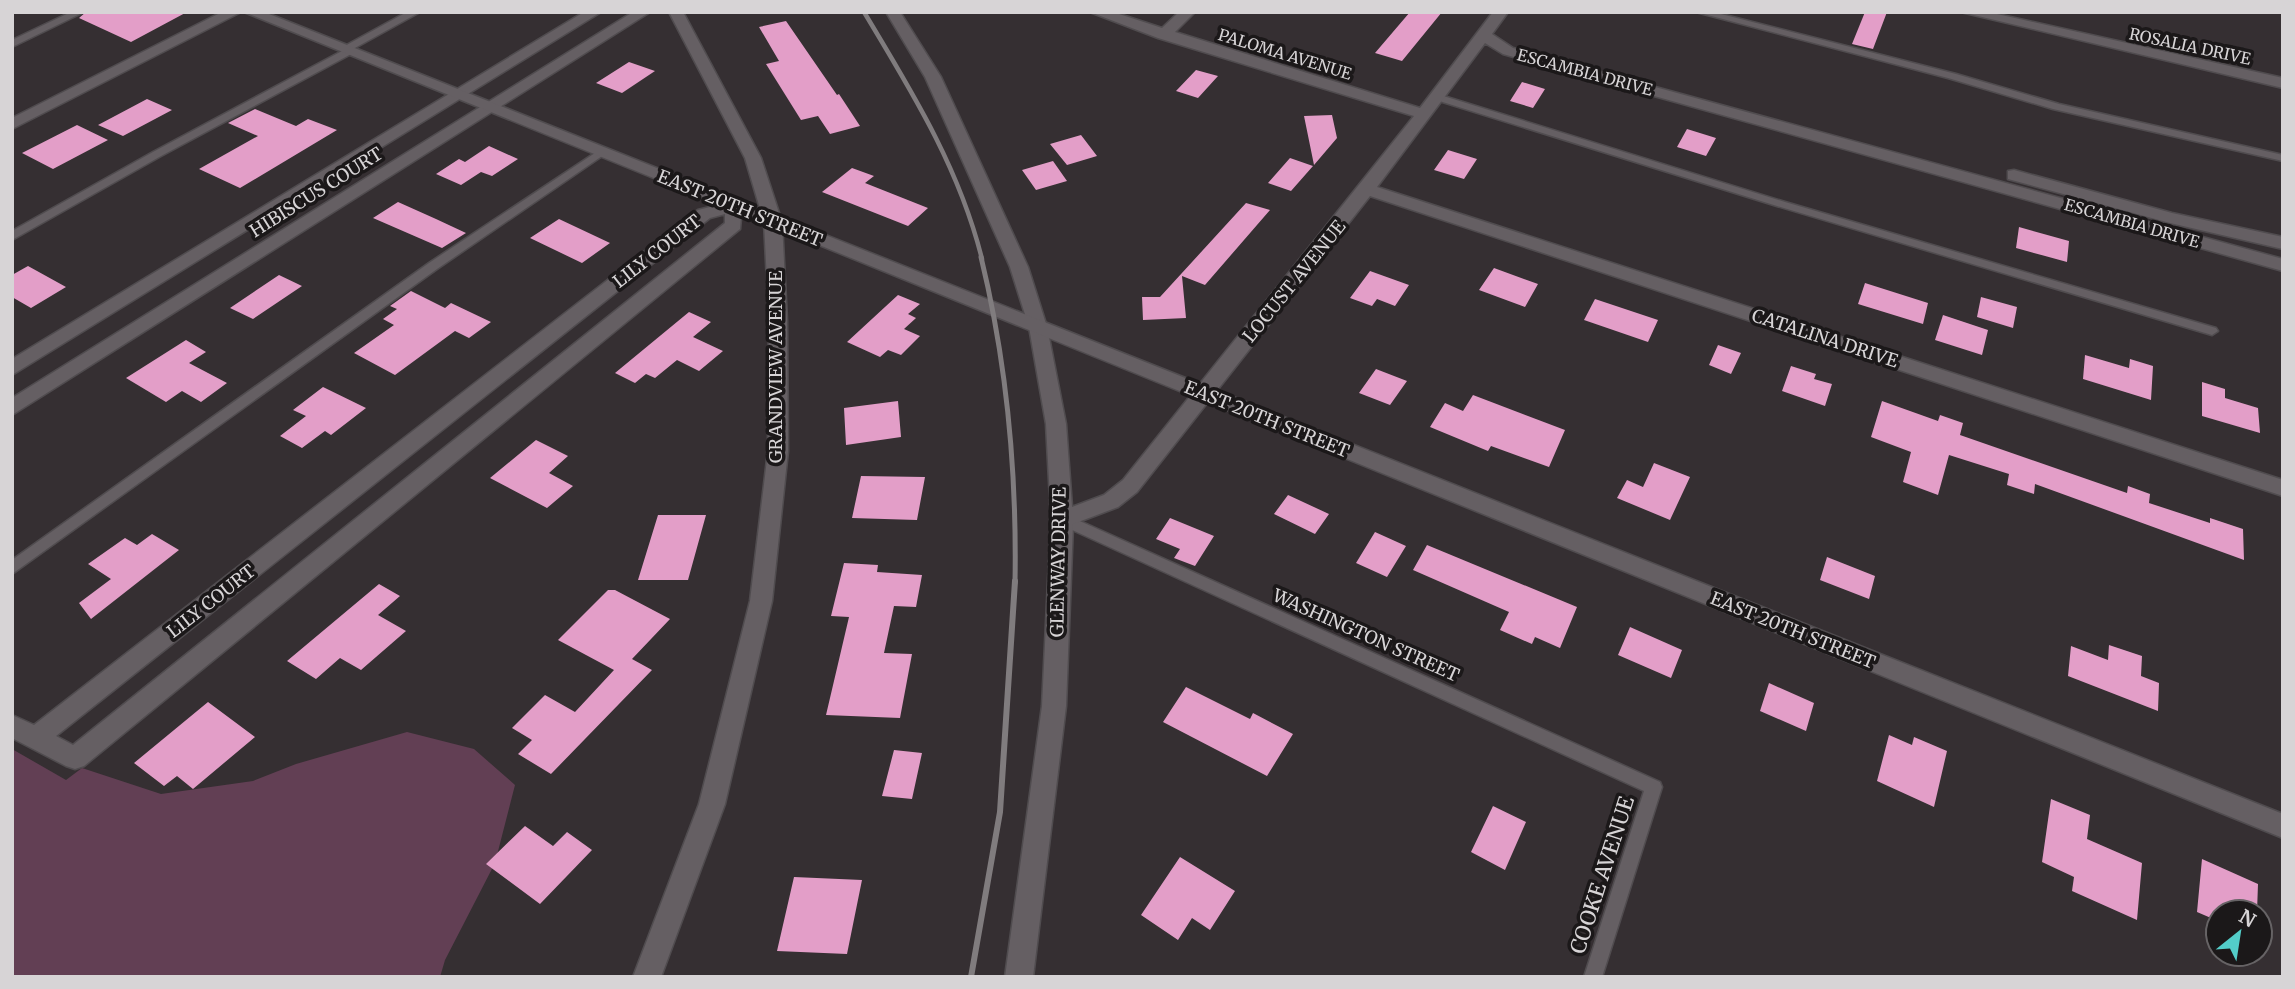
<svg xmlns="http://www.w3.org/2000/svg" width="2295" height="989" font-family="Merriweather,serif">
<rect width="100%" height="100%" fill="#352f32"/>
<path fill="#623f54" d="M407 732 474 749 515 785 495 863 445 960 440 977H12V749L66 780 82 768 161 794 253 781 296 764Z"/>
<path fill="#e39ec8" d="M86 12H187L131 42 79 18Z
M1410 12H1442L1402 61 1375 53Z
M1865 12H1887L1873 49 1852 44Z
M786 21 837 95 839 94 860 126 830 134 818 116 801 120 766 64 779 61 759 27Z
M629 62 655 71 622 93 596 83Z
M1196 70 1218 76 1198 98 1176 91Z
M1522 82 1545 89 1533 108 1510 101Z
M147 99 172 110 123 136 98 125Z
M255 109 296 126 308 119 337 130 240 188 199 169 258 136 228 123Z
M1332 115 1337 138 1314 165 1304 116Z
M77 125 108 140 53 169 22 153Z
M1687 129 1716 138 1706 156 1677 147Z
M1081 135 1097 156 1067 165 1050 144Z
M489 146 518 159 492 176 481 172 461 185 436 174 459 159 465 162Z
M1448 150 1477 159 1464 179 1434 170Z
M1290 158 1313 166 1291 191 1268 183Z
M1053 161 1067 181 1036 190 1022 170Z
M852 168 874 176 865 183 928 208 908 226 822 192Z
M398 202 436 219 466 233 442 248 373 218Z
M1246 203 1270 210 1205 285 1182 276 1186 318 1143 320 1142 297H1160Z
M559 219 610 243 582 263 530 238Z
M2019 227 2069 241 2067 262 2016 248Z
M28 266 66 287 31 308 12 297V275Z
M1494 268 1538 284 1525 307 1479 290Z
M1370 271 1409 285 1395 306 1377 299 1372 306 1350 298Z
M279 275 302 286 253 319 230 308Z
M1865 283 1928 303 1923 324 1858 304Z
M411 291 445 308 451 303 491 322 469 338 455 331 395 375 354 353 394 325 383 319 397 309 390 306Z
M898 295 920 304 908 314 916 318 904 329 920 336 901 355 888 350 880 357 847 342Z
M1981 297 2017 307 2013 328 1977 317Z
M1595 299 1658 320 1648 342 1584 320Z
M689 312 711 322 693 337 723 351 699 371 677 360 655 378 646 374 635 383 615 373Z
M1943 315 1988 330 1982 355 1935 340Z
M186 340 206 352 189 363 227 383 201 402 182 391 166 402 126 378Z
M1718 345 1741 353 1731 374 1709 365Z
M2085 355 2129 368 2130 359 2153 366 2151 400 2083 379Z
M1791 366 1816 374 1814 379 1832 384 1825 406 1782 391Z
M1376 369 1407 381 1390 405 1359 393Z
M2202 382 2225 389V398L2258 408 2260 433 2202 416Z
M323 387 366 408 331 435 325 431 302 448 280 436 306 416 293 410Z
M1473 395 1565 430 1549 467 1491 446 1488 451 1430 427 1445 403 1463 411Z
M898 401 901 437 846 445 844 408Z
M1882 401 1938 421 1940 415 1963 423 1960 435 2127 493 2128 486 2150 494 2149 503 2210 523V518L2243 529 2244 560 2035 484 2034 494 2007 485 2009 474 1949 455 1938 495 1903 482 1911 452 1871 437Z
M536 440 568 456 549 473 573 486 547 508 490 478Z
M1654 463 1690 477 1670 520 1617 498 1627 480 1643 487Z
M861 476 925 477 917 520 852 518Z
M1288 495 1329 514 1315 534 1274 514Z
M658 515H706L688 580H638Z
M1170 518 1214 536 1195 566 1174 558 1180 549 1156 539Z
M1375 532 1406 546 1387 577 1356 563Z
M152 534 179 550 91 619 79 603 111 579 88 564 125 538 137 545Z
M1427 545 1577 607 1560 648 1535 637 1532 644 1500 630 1509 612 1413 570Z
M1827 557 1875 576 1869 599 1820 580Z
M844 563 878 565 877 572 922 575 916 607 894 606 884 653 912 654 900 718 826 715 849 617 831 616Z
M379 584 400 596 378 615 406 631 361 670 340 658 316 679 287 661Z
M608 590H615L670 619 632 659 652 670 551 774 518 754 532 740 512 728 545 695 575 712 614 670 558 640Z
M1630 627 1682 650 1671 678 1618 655Z
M2109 645 2142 656 2141 676 2159 683 2158 711 2068 676 2071 646 2108 660Z
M1769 683 1814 703 1806 731 1760 711Z
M1186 687 1250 719 1253 713 1293 734 1267 776 1163 722Z
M208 702 255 737 193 789 177 776 164 786 134 763Z
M1889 735 1912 745 1914 737 1947 751 1934 807 1877 781Z
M894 750 922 753 912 799 882 796Z
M2051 799 2090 815 2087 839 2142 863 2137 920 2072 891 2074 877 2042 862Z
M1493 806 1526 822 1505 870 1471 852Z
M525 826 553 846 567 832 592 850 540 904 486 864Z
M1180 857 1235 891 1210 930 1192 918 1178 940 1141 915Z
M2202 859 2258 884 2257 912H2218V921L2197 912Z
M794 877 862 880 847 954 777 951Z"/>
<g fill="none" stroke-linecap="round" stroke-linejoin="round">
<defs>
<path id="lane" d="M71 12H84L12 47V40Z
M407 12H420L353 49V53L161 156 12 240V231L153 152 342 51 343 47Z
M1696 12H1713L1956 74 2059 104 2283 155V161L2053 109 1948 78Z
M1437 94 1785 202 2216 328 2218 331 2212 335 1777 206 1433 99V95Z
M601 149 606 152 605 154 437 269 12 574V560L429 263Z
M1062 513 1660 782 1662 787 1602 977H1584L1644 791 1057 523 1055 519 1057 515Z"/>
<path id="street" d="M584 12H601L12 375V359Z
M633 12H650L12 415V398Z
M669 12H683L761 158 782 222 787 321 788 451 772 601 725 804 661 977H633L699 804 750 601 768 451 769 321 764 222 745 158Z
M886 12H900L941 77 1028 267 1047 327 1066 424 1072 507 1104 495 1123 480 1414 116 1158 38 1090 12H1113L1162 28 1179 12H1195L1175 32 1420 108 1493 12H1508L1492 34 1513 48 2283 259V271L1503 54 1485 43 1377 187 2283 480V496L1370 196 1137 492 1118 507 1073 524 1066 706 1033 977H1005L1042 706 1051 519 1046 424 1029 327 1010 267 925 77Z
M1961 12H1988L2283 78V88Z
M2014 170 2172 213 2283 237V249L2170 223 2008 179V171Z
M734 201 742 206 740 229 84 766 75 769 66 766 12 738V715L34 725 698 210ZM725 214V223L73 745 56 736 710 218Z"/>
<path id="secondary" d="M222 12H241L12 129V118Z
M244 12H264L2283 814V838Z"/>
</defs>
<use href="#lane" stroke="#504c4f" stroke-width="3"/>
<use href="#street" stroke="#504c4f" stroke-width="3"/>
<use href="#secondary" stroke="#504c4f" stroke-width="3"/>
<use href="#lane" fill="#655f63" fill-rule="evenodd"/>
<use href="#street" fill="#655f63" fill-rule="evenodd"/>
<use href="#secondary" fill="#655f63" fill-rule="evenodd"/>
<path stroke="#807c7e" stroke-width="4.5" d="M864 12C912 92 959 167 982 259"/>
<path stroke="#807c7e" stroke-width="5" d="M981 257C1007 364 1017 472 1015 583"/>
<path stroke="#807c7e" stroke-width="6" d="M971 977 1000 812 1015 581"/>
</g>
<g text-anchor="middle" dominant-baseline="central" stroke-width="7" stroke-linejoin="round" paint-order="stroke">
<g font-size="16" fill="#d7d4d6" stroke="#1b1819">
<text transform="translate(2190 46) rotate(12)">ROSALIA DRIVE</text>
<text transform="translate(1285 54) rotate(17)">PALOMA AVENUE</text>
<text transform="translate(1585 72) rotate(15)">ESCAMBIA DRIVE</text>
<text transform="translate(2132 223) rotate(16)">ESCAMBIA DRIVE</text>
</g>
<g font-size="18" fill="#d7d4d6" stroke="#1b1819">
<text transform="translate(316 192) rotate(-32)">HIBISCUS COURT</text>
<text transform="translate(740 208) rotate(22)">EAST 20TH STREET</text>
<text transform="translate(657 251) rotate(-38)">LILY COURT</text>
<text transform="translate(1294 281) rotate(-51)">LOCUST AVENUE</text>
<text transform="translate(1825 338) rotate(18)">CATALINA DRIVE</text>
<text transform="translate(775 367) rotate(-90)">GRANDVIEW AVENUE</text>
<text transform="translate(1267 419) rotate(22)">EAST 20TH STREET</text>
<text transform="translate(1058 562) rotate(-89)">GLENWAY DRIVE</text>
<text transform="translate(211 601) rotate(-38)">LILY COURT</text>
<text transform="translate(1793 630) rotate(22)">EAST 20TH STREET</text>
<text transform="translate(1366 635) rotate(24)">WASHINGTON STREET</text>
</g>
<g font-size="21" fill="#d7d4d6" stroke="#1b1819">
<text transform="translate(1602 875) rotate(-72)">COOKE AVENUE</text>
</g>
</g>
<rect width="2295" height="989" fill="none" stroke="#d7d4d6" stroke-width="28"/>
<g transform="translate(2239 933) rotate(30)"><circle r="33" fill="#1b1819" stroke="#666365" stroke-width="2"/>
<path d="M0-5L12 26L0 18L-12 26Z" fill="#53cdc9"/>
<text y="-10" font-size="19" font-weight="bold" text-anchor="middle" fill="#d7d4d6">N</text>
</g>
</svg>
